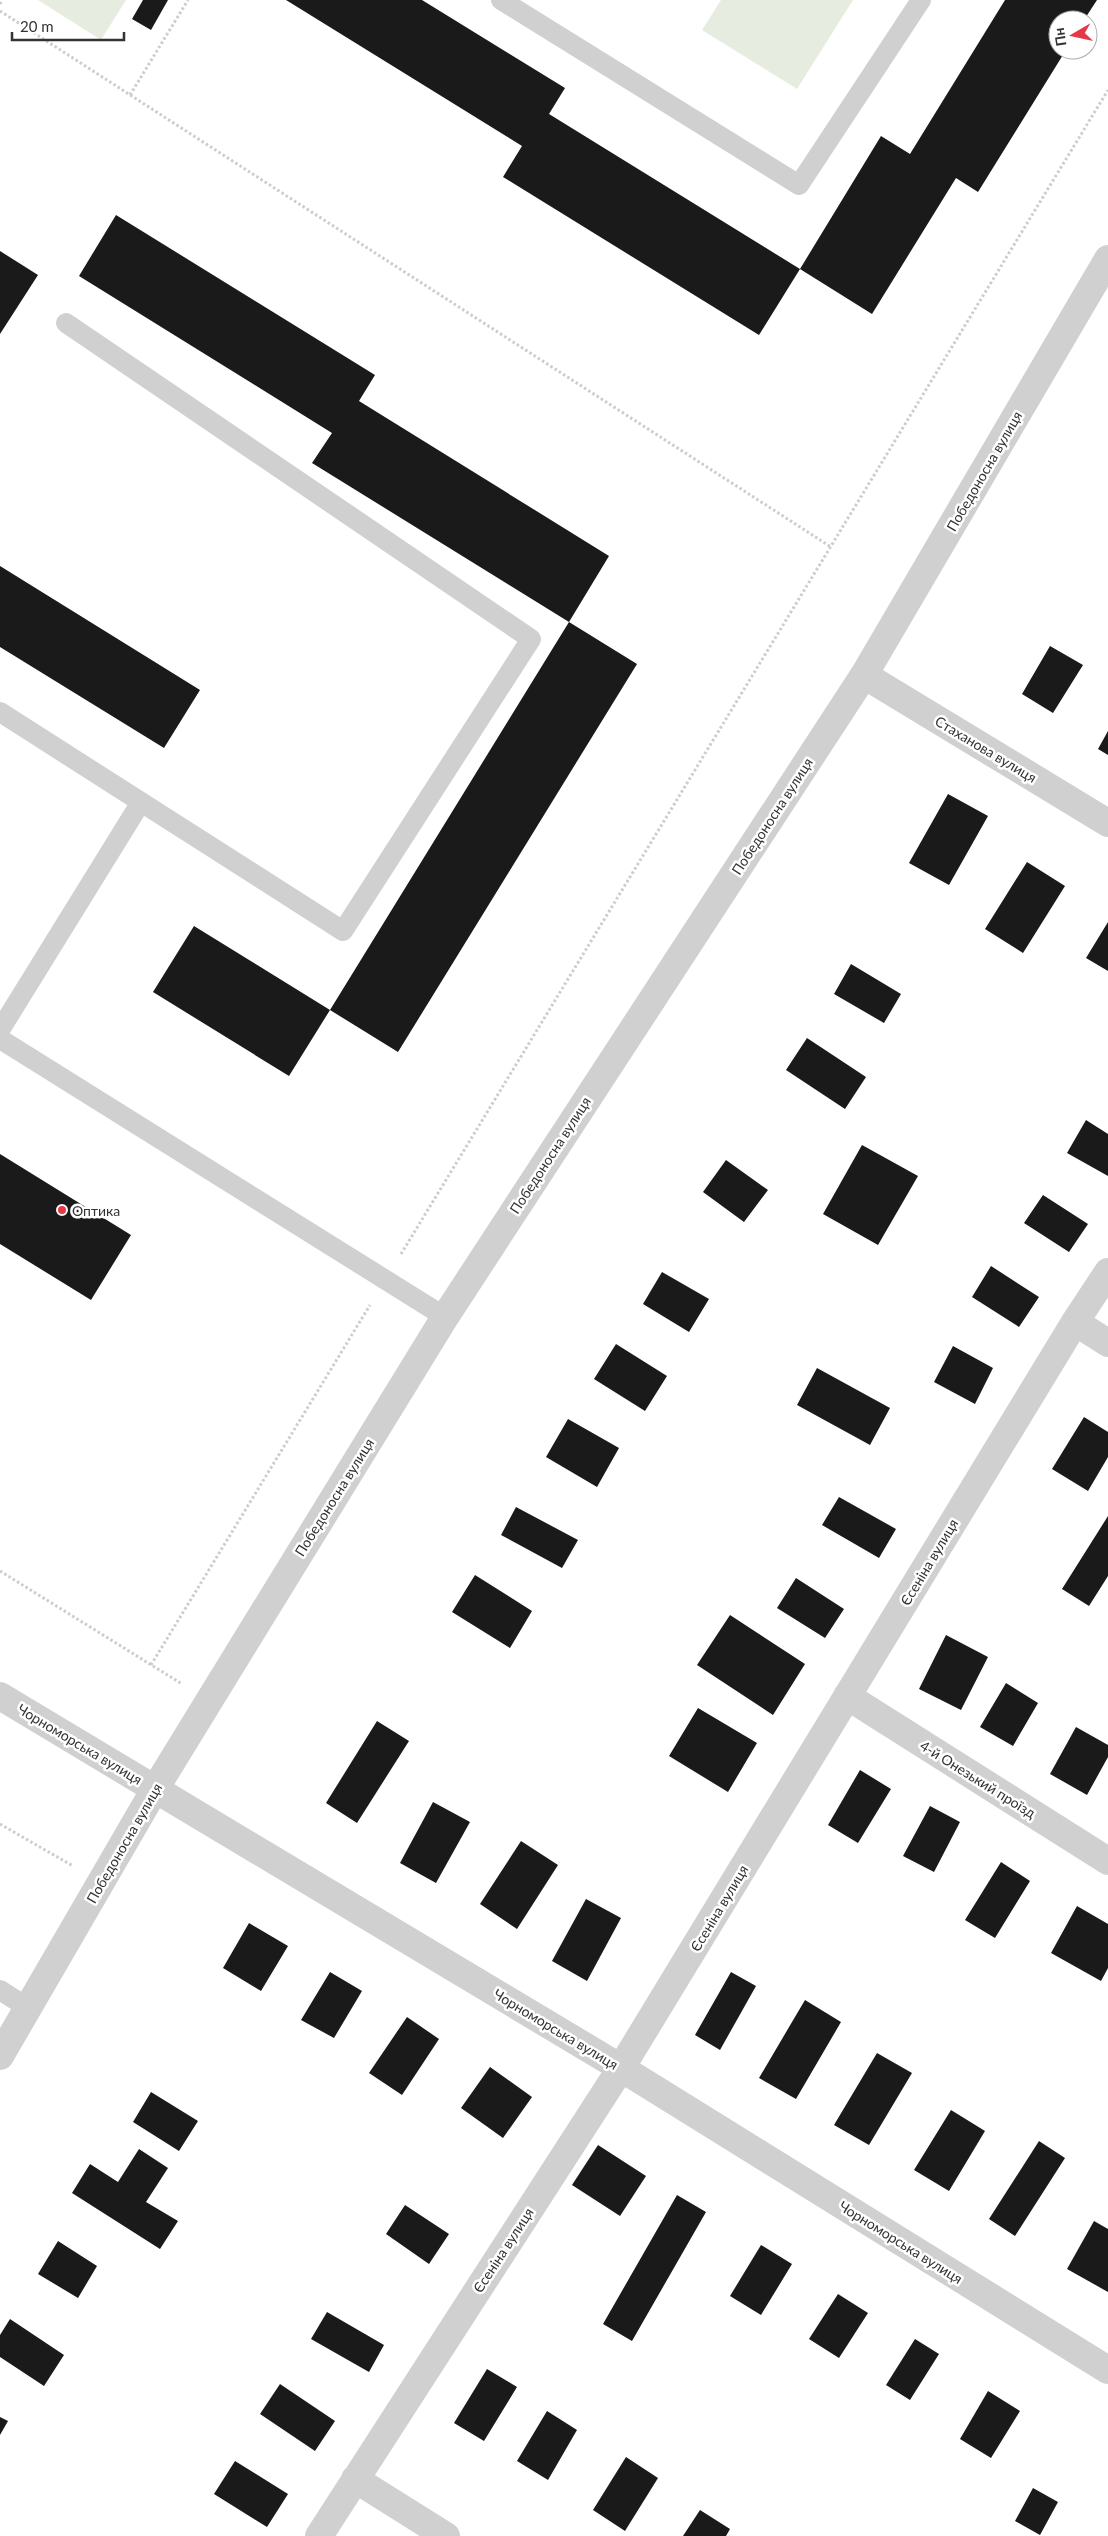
<svg xmlns="http://www.w3.org/2000/svg" width="1108" height="2536" font-family="Lato,sans-serif">
<rect width="100%" height="100%" fill="#fff"/>
<path fill="#e6ecdf" d="M38 0H126L101 40Z
M721 0H853L797 89 702 30Z"/>
<path fill="#1a1a1a" d="M143 0H168L151 30 132 19Z
M286 0H422L565 88 549 114 800 269 881 136 910 154 1005 0H1097L1084 20H1058V50H1066L978 192 956 178 872 314 800 269 759 335 503 177 522 146Z
M116 215 375 375 359 401 609 556 569 622 312 463 332 433 79 276Z
M0 251 38 275 0 334Z
M0 566 200 690 164 748 0 647Z
M569 622 637 664 398 1052 330 1010 289 1076 153 992 194 926 330 1010Z
M1050 646 1083 665 1053 713 1022 694Z
M1108 731V755L1098 749Z
M948 794 988 816 949 885 909 863Z
M1027 862 1065 886 1023 953 985 929Z
M1108 922V971L1086 958Z
M851 964 901 994 884 1023 834 994Z
M807 1038 866 1077 845 1109 786 1070Z
M1086 1120 1108 1134V1176L1067 1153Z
M862 1145 918 1176 878 1245 823 1214Z
M0 1154 131 1235 91 1300 0 1244Z
M726 1160 768 1190 744 1222 703 1192Z
M1043 1195 1088 1224 1069 1252 1024 1223Z
M991 1266 1039 1297 1019 1327 972 1297Z
M662 1272 709 1299 689 1332 643 1304Z
M616 1344 667 1376 645 1411 594 1379Z
M953 1346 993 1368 975 1404 934 1382Z
M817 1368 890 1408 870 1445 797 1405Z
M1084 1417 1108 1432V1457L1088 1491 1052 1469Z
M568 1419 619 1448 597 1487 546 1457Z
M839 1497 896 1529 879 1558 822 1525Z
M516 1507 578 1540 562 1568 501 1535Z
M1108 1516V1576L1089 1606 1062 1589Z
M475 1575 532 1611 510 1648 452 1612Z
M796 1578 844 1609 825 1638 777 1608Z
M730 1615 805 1664 773 1715 697 1665Z
M946 1635 988 1657 961 1710 919 1689Z
M1006 1683 1038 1703 1013 1746 980 1727Z
M698 1708 757 1743 728 1792 669 1756Z
M377 1721 409 1741 357 1823 326 1803Z
M1076 1727 1108 1745V1757L1087 1795 1050 1774Z
M860 1770 891 1789 858 1843 828 1825Z
M433 1802 470 1822 436 1883 400 1863Z
M930 1806 960 1822 934 1872 903 1856Z
M521 1841 558 1865 517 1929 480 1904Z
M1001 1862 1030 1881 995 1938 965 1920Z
M586 1899 621 1918 587 1981 552 1961Z
M1077 1906 1108 1924V1968L1101 1981 1051 1953Z
M249 1923 288 1946 261 1991 223 1968Z
M330 1972 362 1991 334 2038 301 2020Z
M731 1972 756 1986 720 2050 695 2035Z
M805 2000 841 2022 796 2099 759 2078Z
M407 2017 439 2039 402 2095 369 2073Z
M877 2053 912 2073 869 2145 834 2125Z
M490 2067 532 2097 503 2138 461 2108Z
M151 2092 198 2121 179 2151 133 2122Z
M951 2110 985 2131 949 2191 914 2170Z
M1039 2141 1065 2158 1015 2236 989 2219Z
M598 2145 646 2176 620 2216 572 2185Z
M139 2149 168 2168 146 2202 178 2221 160 2249 72 2193 90 2164 118 2182Z
M677 2195 706 2212 632 2341 603 2324Z
M405 2205 449 2234 429 2264 386 2234Z
M1094 2221 1108 2229V2292L1067 2269Z
M58 2241 97 2266 78 2298 38 2274Z
M761 2245 792 2264 761 2315 730 2296Z
M838 2294 868 2313 839 2358 809 2339Z
M327 2312 384 2345 369 2372 311 2339Z
M10 2319 64 2355 44 2386 0 2357V2335Z
M915 2339 939 2354 910 2400 886 2385Z
M487 2369 517 2387 484 2441 454 2423Z
M280 2384 335 2421 315 2451 260 2414Z
M988 2391 1020 2411 991 2458 960 2439Z
M547 2411 577 2430 548 2480 517 2461Z
M0 2417 8 2421 0 2435Z
M626 2457 658 2478 625 2531 593 2510Z
M235 2461 288 2494 267 2527 214 2494Z
M1033 2488 1058 2502 1040 2535 1015 2521Z
M700 2510 730 2529 726 2536H683Z"/>
<g fill="none" stroke-linecap="round" stroke-linejoin="round">
<path stroke="#cdcdcd" stroke-width="3" stroke-dasharray="2.5 2.5" stroke-linecap="butt" d="M0 4 2 0
M0 11 831 547
M130 95 188 0
M401 1254 1108 90
M0 1571 182 1684
M151 1665 370 1305
M0 1824 73 1866"/>
<path stroke="#d0d0d0" stroke-width="20" d="M501 0 799 185 921 0
M0 712 343 931 531 639 66 323
M0 1030 141 802
M0 1039 445 1317
M0 1990 28 2008"/>
<path stroke="#d0d0d0" stroke-width="28" d="M864 675 1108 823
M1075 1322 1108 1343
M847 1696 1108 1861
M0 2056 155 1789 621 2068 1108 2370
M355 2479 446 2536
M319 2536 621 2068 1075 1322 1108 1272"/>
<path stroke="#d0d0d0" stroke-width="28" d="M0 1696 155 1789 445 1317 864 675 1108 259"/>
</g>
<circle fill="#e63946" stroke="#fff" stroke-width="2" cx="62" cy="1210" r="5"/>
<g text-anchor="middle" dominant-baseline="central" stroke-width="5" stroke-linejoin="round" paint-order="stroke">
<g font-size="14" fill="#333" stroke="#fff">
<text transform="translate(984 471) rotate(-60)">Победоносна вулиця</text>
<text transform="translate(986 749) rotate(31)">Стаханова вулиця</text>
<text transform="translate(772 816) rotate(-57)">Победоносна вулиця</text>
<text transform="translate(550 1155) rotate(-57)">Победоносна вулиця</text>
<text transform="translate(334 1497) rotate(-58)">Победоносна вулиця</text>
<text transform="translate(929 1562) rotate(-59)">Єсеніна вулиця</text>
<text transform="translate(80 1744) rotate(31)">Чорноморська вулиця</text>
<text transform="translate(978 1779) rotate(32)">4-й Онезький проїзд</text>
<text transform="translate(124 1843) rotate(-60)">Победоносна вулиця</text>
<text transform="translate(719 1908) rotate(-59)">Єсеніна вулиця</text>
<text transform="translate(556 2029) rotate(31)">Чорноморська вулиця</text>
<text transform="translate(901 2242) rotate(32)">Чорноморська вулиця</text>
<text transform="translate(503 2250) rotate(-57)">Єсеніна вулиця</text>
</g>
<g font-size="14" fill="#333" stroke="#fff" text-anchor="start">
<text x="72" y="1210">Оптика</text>
</g>
</g>
<g transform="translate(1073 35) rotate(261)"><circle r="24" fill="#ffffff" stroke="#adadad"/>
<path d="M0-4L9 19L0 12L-9 19Z" fill="#e63946"/>
<text y="-8" font-size="14" font-weight="bold" text-anchor="middle" fill="#333333">Пн</text>
</g>
<path d="M12 32v8h112v-8" fill="none" stroke="#333333" stroke-width="2.5"/>
<text x="20" y="32" font-size="15" fill="#333333" stroke="#ffffff" stroke-width="4" paint-order="stroke">20 m</text>
</svg>
